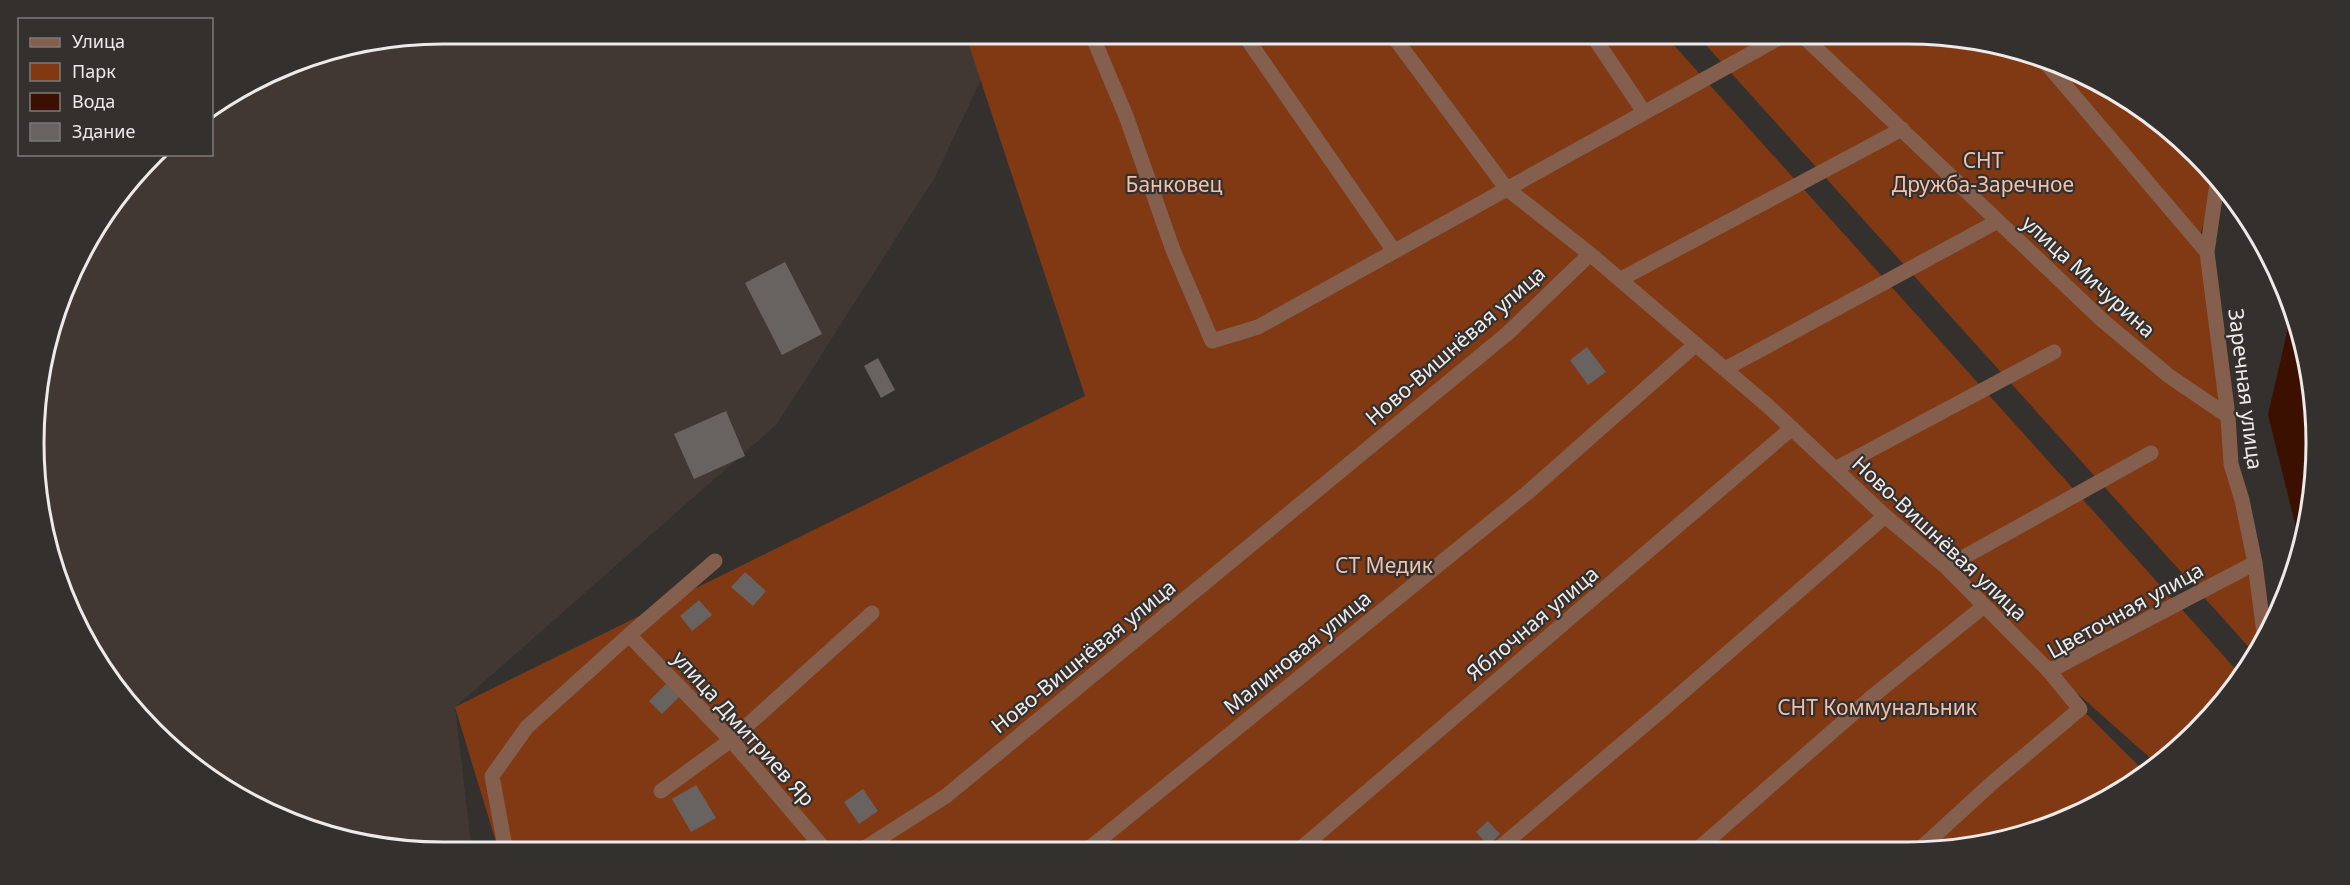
<svg xmlns="http://www.w3.org/2000/svg" width="2350" height="885" font-family="'Noto Sans',sans-serif">
<rect width="100%" height="100%" fill="#34302e"/>
<path fill="#423833" d="M442 33H1003L935 177 777 424 455 707 472 852H442L336 838 262 810 193 768 102 670 64 599 41 523 37 389 55 311 88 238 156 155 212 154V107L238 88 311 55Z"/>
<path fill="#813914" d="M965 33H1663L2240 674 2178 750 2157 764 1973 601 2145 772 2088 810 1961 848 499 852 455 707 1085 396Z
M1695 33H1907L2014 47 2089 75 2157 118 2216 173 2219 178 2198 241 2262 648 2256 655Z"/>
<path fill="#3c1000" d="M2293 306 2314 389 2316 470 2302 552 2268 415Z"/>
<path fill="#686361" d="M785 262 822 334 782 355 745 283Z
M1587 347 1606 372 1588 385 1570 360Z
M878 358 895 390 881 398 864 366Z
M726 411 745 456 694 479 674 434Z
M745 572 766 591 753 606 731 587Z
M699 600 712 615 692 631 680 616Z
M666 684 679 697 662 714 649 701Z
M696 785 716 818 691 832 672 799Z
M863 789 878 811 859 824 844 802Z
M1488 821 1500 834 1488 845 1476 832Z"/>
<g fill="none" stroke-linecap="round" stroke-linejoin="round">
<path stroke="#855f4e" stroke-width="15" d="M1091 33 1126 116 1173 250 1212 341 1258 327 1788 33
M1243 33 1394 251
M1391 33 1506 188 1590 254
M1591 33 1644 112
M1800 33 2102 320 2169 376 2228 416
M2041 57 2207 252
M2218 177 2207 252 2228 416 2231 464 2242 500 2255 563 2265 641
M1621 279 1902 129
M1725 369 1998 221
M1835 469 2054 352
M1946 567 2151 453
M629 635 731 740 826 851
M661 791 731 740 872 613
M1698 849 1873 696 1984 606
M1920 849 1992 783 2080 709 2049 671 2255 563
M1087 850 1527 493 1696 344
M1299 850 1792 428
M1497 850 1662 710 1885 516
M860 851 946 796 1508 333 1590 254 1768 406 1885 516 1946 567 2049 671
M506 852 492 776 527 727 629 635 715 561"/>
</g>
<g text-anchor="middle" dominant-baseline="central" stroke-width="4.5" stroke-linejoin="round" paint-order="stroke">
<g font-size="21" fill="#f1c1ac" stroke="#34302e">
<text x="1983" y="160">СНТ<tspan x="1983" dy="24">Дружба-Заречное</tspan></text>
<text x="1174" y="184">Банковец</text>
<text x="1384" y="565">СТ Медик</text>
<text x="1877" y="707">СНТ Коммунальник</text>
</g>
<g font-size="21" fill="#edeae9" stroke="#34302e">
<text transform="translate(2089 276) rotate(42)">улица Мичурина</text>
<text transform="translate(1455 345) rotate(-41)">Ново-Вишнёвая улица</text>
<text transform="translate(2246 389) rotate(83)">Заречная улица</text>
<text transform="translate(1940 538) rotate(43)">Ново-Вишнёвая улица</text>
<text transform="translate(2125 610) rotate(-29)">Цветочная улица</text>
<text transform="translate(1532 623) rotate(-40)">Яблочная улица</text>
<text transform="translate(1297 652) rotate(-39)">Малиновая улица</text>
<text transform="translate(1083 656) rotate(-39)">Ново-Вишнёвая улица</text>
<text transform="translate(744 728) rotate(48)">улица Дмитриев Яр</text>
</g>
</g>
<path d="M0 0H2350V885H0ZM443 44H1907A399 399 0 0 1 2306 443V443A399 399 0 0 1 1907 842H443A399 399 0 0 1 44 443V443A399 399 0 0 1 443 44Z" fill="#34302e" fill-rule="evenodd"/>
<path fill="none" stroke="#edeae9" stroke-width="3" d="M443 44H1907A399 399 0 0 1 2306 443V443A399 399 0 0 1 1907 842H443A399 399 0 0 1 44 443V443A399 399 0 0 1 443 44Z"/>
<rect x="18" y="18" width="195" height="138" fill="#34302e" stroke="#7e7a79" stroke-width="1.5"/>
<rect x="30" y="38" width="30" height="9" fill="#855f4e" stroke="#7e7a79" stroke-width="1.5"/>
<text x="72" y="48" font-size="18" fill="#edeae9">Улица</text>
<rect x="30" y="63" width="30" height="18" fill="#813914" stroke="#7e7a79" stroke-width="1.5"/>
<text x="72" y="78" font-size="18" fill="#edeae9">Парк</text>
<rect x="30" y="93" width="30" height="18" fill="#3c1000" stroke="#7e7a79" stroke-width="1.5"/>
<text x="72" y="108" font-size="18" fill="#edeae9">Вода</text>
<rect x="30" y="123" width="30" height="18" fill="#686361" stroke="#7e7a79" stroke-width="1.5"/>
<text x="72" y="138" font-size="18" fill="#edeae9">Здание</text>
</svg>
